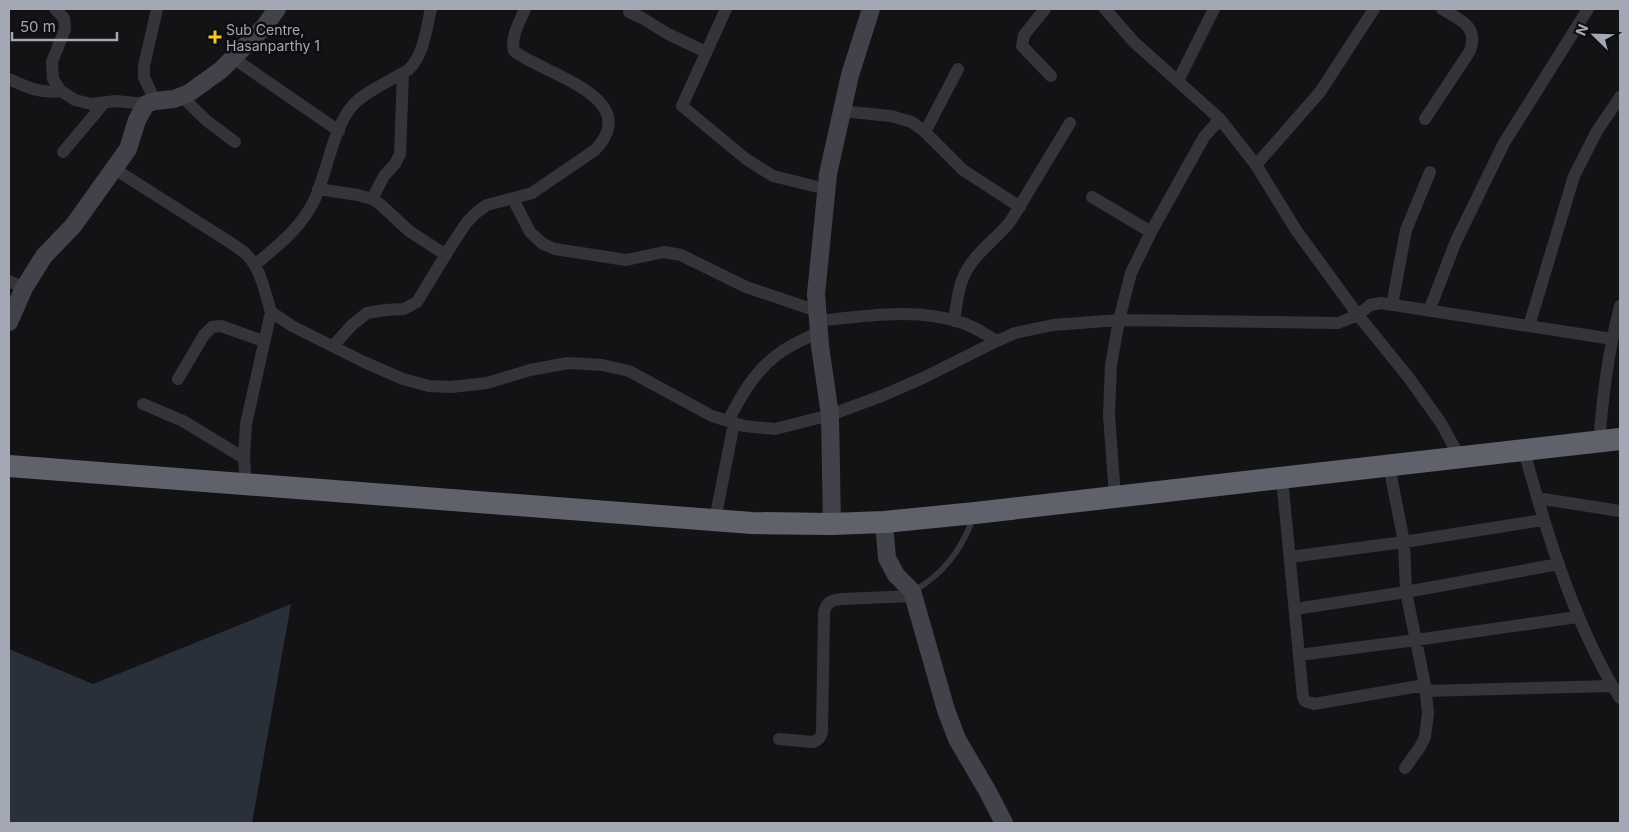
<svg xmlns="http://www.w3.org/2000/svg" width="1629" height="832" font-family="Inter,sans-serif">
<rect width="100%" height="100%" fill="#131315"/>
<path fill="#293039" d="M291 604 252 823H9V649L93 684Z"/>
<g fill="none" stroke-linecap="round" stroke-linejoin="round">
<path stroke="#34343a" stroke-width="6" d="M913 591C942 576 962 549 973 518"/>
<path stroke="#34343a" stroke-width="12" d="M55 9 64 18 65 29 52 62 53 79 61 91 75 100 91 104 116 101 146 104
M631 9 629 12 642 18 668 34 706 52
M726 9 682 106 746 159 773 176 826 189
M1045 9 1024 35 1022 46 1051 76
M1105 9 1134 42 1220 119 1256 165 1296 230 1358 315 1409 378 1441 423 1460 458
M233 58 339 131
M9 79C26 87 41 94 61 91
M1178 81 1214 9
M181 96 207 121 235 142
M155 101 144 77V66L157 9
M841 111 891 116 912 122 925 132 963 170 1020 207
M1425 119 1470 51C1479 26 1460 20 1442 9
M925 132 958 69
M63 152 105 102
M1256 165 1320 92 1374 9
M113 168 231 243C236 247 242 250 247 255 261 269 265 293 271 312
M318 189 358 195 372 199 380 204 409 231 446 255
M1092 197 1151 232
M372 199 384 176 395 164 400 154 403 73
M513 199 530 232 543 244 555 249 626 260 664 252 681 255 746 287 817 311
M255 265C277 246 300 229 314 201 327 173 333 127 353 105 366 91 392 80 408 70 424 56 426 29 431 9
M9 281 24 288
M1392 305 1406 230 1430 172
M1429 311 1456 241 1504 143 1588 9
M818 321C864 316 917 307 963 323 975 327 986 335 997 341
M954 321C957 303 958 284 968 268 978 251 997 238 1010 222L1070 123
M1529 326 1574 176 1597 131 1620 97
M333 346 352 325 367 313 385 310 404 309 417 302 451 246 467 222 477 212 487 205 532 193 595 150C645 97 543 74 514 51 510 38 520 21 525 9
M178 379 204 335 212 327 221 326 263 341
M143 404 183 421 244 458
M728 421C741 396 754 372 777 355 789 345 805 339 819 332
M1599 442C1603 394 1608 353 1620 306
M1524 451C1543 519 1563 587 1594 651 1602 667 1610 683 1620 698
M1389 466 1404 542 1406 592 1425 685 1428 713 1425 737 1420 747 1405 768
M1282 478 1303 697 1305 701 1314 704 1425 685
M246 486 244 458 246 424 271 312 292 326 364 362 403 379 429 386 451 387 487 383 530 370 568 363 602 365 629 371 712 416 744 426 775 429 830 415 884 395 925 377 997 341 1015 333 1053 325 1119 320 1338 323 1358 315 1370 305 1381 303 1612 339
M1115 497 1109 415 1111 365 1119 320 1131 273 1151 232 1204 137 1220 119
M1537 498 1620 511
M715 520 734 423
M1290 557 1404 542 1543 520
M1295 609 1406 592 1559 564
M1299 655 1416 640 1577 617
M1425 691 1612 686
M779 739 813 742C819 740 821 737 822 732L824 614C825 603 831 600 841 599L913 596"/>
<path stroke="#42434a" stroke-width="18" d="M9 322 24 288 44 256 73 226 128 149 137 120 146 104 155 101 174 99 189 93 221 70 264 27 277 9
M884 522 887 558 896 575 912 591 946 710 957 739 988 792 1004 823
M832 524 830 415 820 346 816 294 828 174 850 75 871 9"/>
<path stroke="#60626b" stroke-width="22" d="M9 466 752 523 832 524 884 522 975 513 1620 439"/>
</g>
<path fill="#f4c42c" stroke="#0e0e10" stroke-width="2" d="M212.5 29.5h5v5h5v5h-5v5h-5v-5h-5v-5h5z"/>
<g text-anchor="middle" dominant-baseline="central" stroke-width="5" stroke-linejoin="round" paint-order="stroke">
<g font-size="14" fill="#a4a8b5" stroke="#0e0e10" text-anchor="start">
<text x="226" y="29">Sub Centre,<tspan x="226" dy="16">Hasanparthy 1</tspan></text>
</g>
</g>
<rect width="1629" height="832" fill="none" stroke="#a4a8b5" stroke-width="20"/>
<g transform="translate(1594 35) rotate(293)" stroke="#0e0e10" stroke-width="4" paint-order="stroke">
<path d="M0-4L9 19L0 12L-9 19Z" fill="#a4a8b5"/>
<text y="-8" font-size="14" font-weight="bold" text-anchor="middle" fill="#a4a8b5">N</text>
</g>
<path d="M12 32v8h105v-8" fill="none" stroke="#a4a8b5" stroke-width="2.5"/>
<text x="20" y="32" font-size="15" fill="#a4a8b5" stroke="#0e0e10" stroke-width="4" paint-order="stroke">50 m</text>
</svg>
